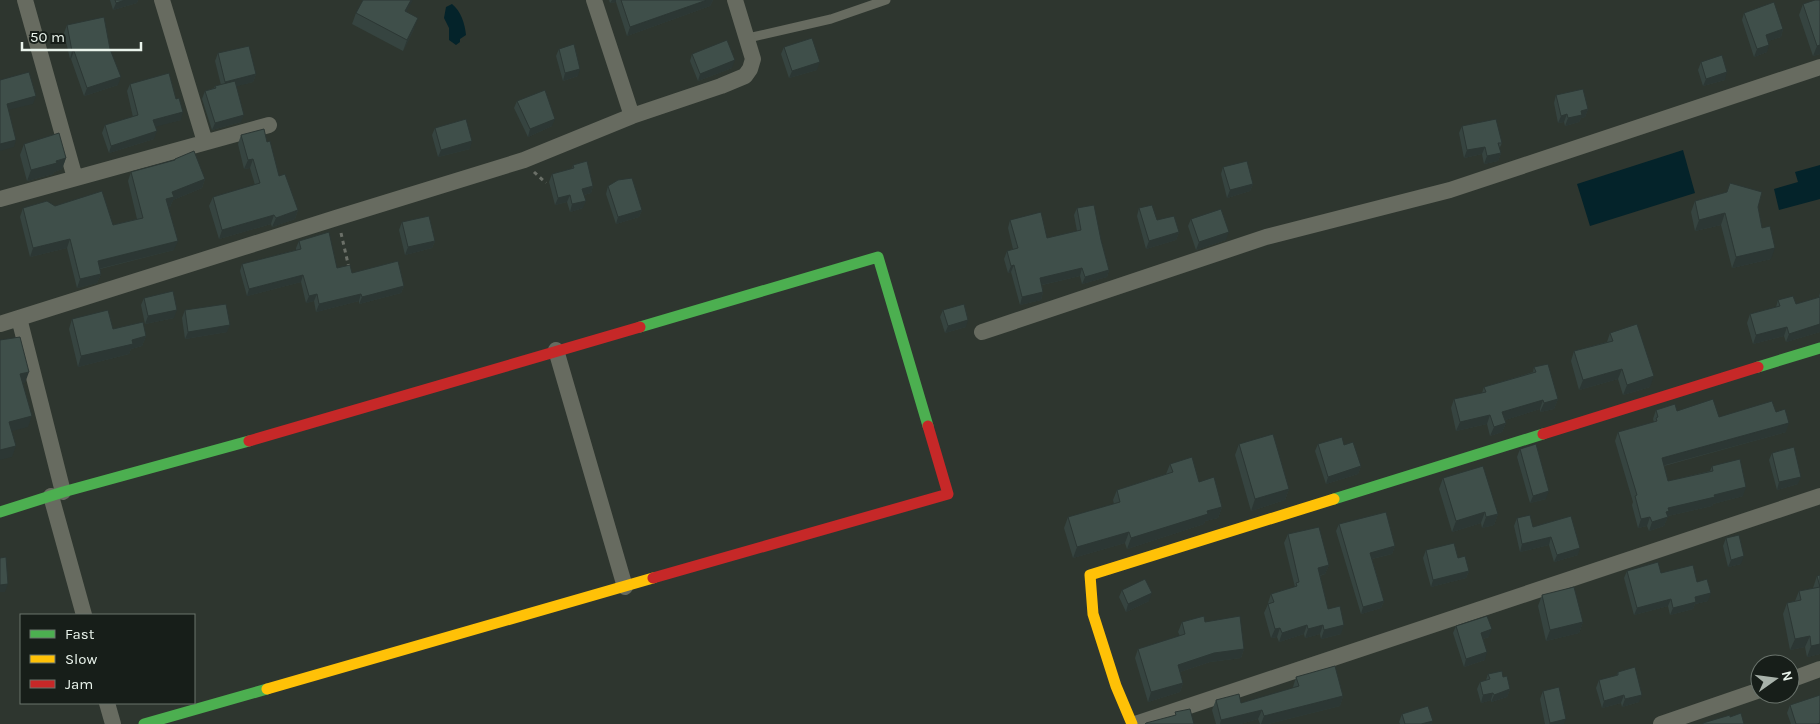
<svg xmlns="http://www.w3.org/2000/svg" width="1820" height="724" font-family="Karla,sans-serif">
<rect width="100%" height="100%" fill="#2e362f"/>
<path fill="#04232a" d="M452 4C461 11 465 24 466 35L460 39V42L456 45 449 40V28L444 18 446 7Z
M1683 150 1695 193 1590 226 1577 184Z
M1820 165V199L1779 210 1774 189 1798 182 1795 172Z"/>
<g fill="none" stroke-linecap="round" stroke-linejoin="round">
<path stroke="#6b7068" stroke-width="3" stroke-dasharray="4 4" stroke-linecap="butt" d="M534 172 546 183
M341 233 349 268"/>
<path stroke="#676b60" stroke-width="9" d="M748 38 831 19 886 0"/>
<path stroke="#676b60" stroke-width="16" d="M25 0 75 178
M162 0 205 142
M594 0 632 116
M0 199 269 125
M19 318 63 492
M0 324 336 218 524 160 632 116 721 86 745 76 750 69 753 59 735 0
M982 332 1266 237 1450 190 1820 67
M556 350 625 587
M51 496 84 615
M1790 680 1820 669
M107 703 113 724
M1135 724 1820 496
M1661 724 1760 690"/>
<path stroke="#4caf50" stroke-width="11" d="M640 327 878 257 928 426
M1758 367 1820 348
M1334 499 1543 434
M0 512 63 492 249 441
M144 724 267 689"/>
<path stroke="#ffc107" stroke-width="11" d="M267 689 653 578
M1132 724 1116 686 1093 614 1090 575 1334 499"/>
<path stroke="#c62828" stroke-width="11" d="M1543 434 1758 367
M249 441 640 327
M653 578 948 494 928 426"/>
</g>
<path fill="#364440" d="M110 0H138L137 3 113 10Z
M609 0H713L710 6 627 36 616 2 610 3Z
M1820 0V54L1813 56 1799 15 1803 4Z
M407 12 414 29 403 51 352 24 356 13Z
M1744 13 1783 29 1781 37 1768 41 1767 52 1754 57 1742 20Z
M67 25 118 85 84 96 71 59H70L64 33Z
M784 47 817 70 789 78 781 54Z
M559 49 578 76 563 81 556 56Z
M218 53 256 74 253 82 236 86 241 122 212 130 202 99 205 91 214 88 215 86 221 85 215 61Z
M692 54 732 68 698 81 690 61Z
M1701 62 1725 80 1703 86 1698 70Z
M130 84 181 120 155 126 154 139 109 153 102 133 105 125 133 117 127 91Z
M1556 95 1588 109 1585 117 1581 118 1579 122 1565 126 1564 122 1558 123 1554 103Z
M517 101 552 126 528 137 514 108Z
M1462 126 1502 143 1499 149 1501 153 1498 161 1484 164 1482 154 1464 158 1459 133Z
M435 128 470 149 438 157 432 135Z
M241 135 267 142 279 176 298 210 295 219 272 227 271 224 219 239 209 206 213 197 255 185 250 168 244 169 238 144Z
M24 144 66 158 62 169 54 172 53 174 27 181 20 155Z
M175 159 205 179 202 188 173 200 170 207H168L174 250 100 269 101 274 97 283 77 288 67 248 30 257 20 217 23 208 55 206 113 225 137 219 128 181 131 172 174 161Z
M573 165 593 186 591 193 584 195 583 208 570 212 567 202 555 205 549 182 552 174 572 169Z
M1223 167 1253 184 1250 191 1227 198 1221 174Z
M1730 183 1758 207 1762 228 1771 259 1732 268 1721 225 1695 231 1691 212 1695 201 1727 192Z
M608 186 642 210 639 217 616 224 606 194Z
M1077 208 1101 240 1109 270 1107 277 1082 284 1080 276 1042 285 1043 292 1041 300 1020 305 1011 272 1008 273 1004 259 1007 251 1013 249 1008 228 1010 220 1047 238 1077 231 1074 215Z
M1139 208 1157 220 1179 232 1176 240 1146 249 1137 216Z
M1191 219 1226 240 1196 250 1188 226Z
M402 222 435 241 432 248 405 255 399 230Z
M299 241 337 268 352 273 404 286 401 293 359 304V301L316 312 314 301 306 303 301 282 247 296 240 271 242 264 296 250V248Z
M1820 293V332L1786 342 1784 336 1753 344 1747 323 1750 314 1776 307 1778 300 1796 304 1819 297Z
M144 298 174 318 145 324 141 305Z
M185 310 227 332 185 339 182 318Z
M943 310 966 327 945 333 940 317Z
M72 319 113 329 146 336 142 346 131 349 129 354 78 367 69 329Z
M1610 333 1650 387 1623 395 1618 379 1579 390 1571 361 1574 351 1607 342Z
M1534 367 1558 399 1554 409 1540 412V409L1505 420 1506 423 1502 432 1490 436 1487 424 1456 431 1451 408 1454 399 1482 393 1484 387 1533 372Z
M1656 410 1677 411 1719 417 1776 412 1786 432 1664 466 1668 481 1710 471 1712 466 1743 496 1713 504 1712 506 1668 516 1664 526 1649 531 1647 526 1638 528 1632 505 1633 502 1615 441 1618 432 1654 422 1653 419Z
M1239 444 1289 489 1285 500 1251 511 1235 455Z
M1318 444 1344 445 1361 466 1358 474 1326 484 1315 451Z
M1520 449 1546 499 1530 503 1517 457Z
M1772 453 1798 484 1777 490 1769 460Z
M1170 464 1199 482 1222 507 1218 518 1205 521 1204 524 1127 549 1125 543 1073 558 1064 528 1068 517 1114 504 1113 500 1117 490 1166 474Z
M1443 478 1498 514 1494 525 1482 528 1481 523 1452 532 1439 489Z
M1571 516 1578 555 1554 562 1549 545 1520 552 1514 526 1517 518 1533 527Z
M1339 524 1395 546 1392 554 1372 559 1384 601 1381 608 1361 614 1336 531Z
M1288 534 1329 565 1325 574 1320 576 1328 609 1341 634 1321 639 1320 634 1305 638 1304 634 1279 642 1277 637 1271 638 1264 613 1268 604V603L1271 594 1295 587 1284 543Z
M1726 538 1741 564 1728 567 1723 546Z
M1426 550 1458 558 1469 571 1466 578 1431 587 1423 558Z
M1627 571 1661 573 1697 582 1708 601 1695 604 1693 609 1670 615 1668 606 1634 615 1624 578Z
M1820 575V654L1807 657 1805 647 1790 650 1783 614 1787 603 1795 601 1799 591 1813 588 1817 576Z
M1122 590 1149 601 1126 612 1119 597Z
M1542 595 1583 622 1579 633 1546 641 1538 606Z
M1182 622H1205L1244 649 1241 658 1210 662 1180 672 1183 683 1180 692 1148 702 1135 658 1138 649 1180 636 1178 632Z
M1456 626 1489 637 1483 639 1485 660 1464 667 1453 633Z
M1618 672 1639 702 1622 707 1621 703 1602 708 1596 688 1599 680 1616 676Z
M1488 674 1503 677 1510 689 1507 697 1491 702V700L1481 703 1477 689 1480 682 1486 680Z
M1296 677 1343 696 1340 706 1268 724H1260L1258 719 1240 724H1216L1212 710 1216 700 1241 703 1293 688V687Z
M1543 691 1564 724H1545L1540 699Z
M1790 705 1820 724H1791L1787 713Z
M1402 714 1433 721 1431 724H1400L1399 722Z"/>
<path fill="#2c3734" d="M125 0H138L137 3 113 10 116 3Z
M411 0H413L401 22 405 11Z
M612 0H616V2L610 3Z
M707 0H713L710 6 627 36 630 27Z
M418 18 414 29 403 51 407 40Z
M1783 29 1781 37 1763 43 1766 35Z
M1769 45 1767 52 1754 57 1757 49Z
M1820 45V54L1813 56 1817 46Z
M72 51H74L71 59H70Z
M735 60 732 68 698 81 700 74Z
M820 62 817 70 789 78 792 71Z
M580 69 578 76 563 81 565 73Z
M1727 72 1725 80 1703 86 1706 79Z
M256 74 253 82 222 90 225 82Z
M121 77 118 85 84 96 87 88Z
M36 96 33 104 4 111 7 104Z
M1588 109 1585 117 1581 118 1579 122 1565 126 1568 118 1581 111Z
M183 112 181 120 151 128 153 120Z
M1567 114 1564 122 1558 123 1561 116Z
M244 115 241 122 212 130 215 123Z
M555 119 552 126 528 137 530 129Z
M157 131 154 139 109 153 111 146Z
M16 140 14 147 0 151V144Z
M472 141 470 149 438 157 441 150Z
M1485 147 1482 154 1464 158 1467 150Z
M1501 153 1498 161 1484 164 1487 156Z
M66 158 62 169 54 172 53 174 27 181 31 170Z
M253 159 250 168 244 169 248 160Z
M205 179 202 188 173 200 170 207 163 209 166 199 172 192Z
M1253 184 1250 191 1227 198 1230 190Z
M593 186 591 193 580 196 582 189Z
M570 195 567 202 555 205 558 198Z
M586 201 583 208 570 212 572 204Z
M298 210 295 219 272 227 276 218Z
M642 210 639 217 616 224 618 217Z
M1725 213 1721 225 1695 231 1699 220Z
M274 215 271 224 219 239 222 230Z
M1179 232 1176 240 1146 249 1149 241Z
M1229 232 1226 240 1196 250 1199 242Z
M70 239 67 248 30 257 33 248Z
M178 241 174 250 94 270 98 261Z
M435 241 432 248 405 255 408 247Z
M1775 248 1771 259 1732 268 1736 257Z
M1014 265 1011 272 1008 273 1011 266Z
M1082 268 1080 276 1037 286 1040 278Z
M1109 270 1107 277 1082 284 1085 277Z
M101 274 97 283 77 288 80 279Z
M303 275 301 282 247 296 249 289Z
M404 286 401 293 359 304 362 297Z
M1043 292 1041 300 1020 305 1022 297Z
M317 294 314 301 306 303 309 296Z
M361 294 359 301 316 312 319 304Z
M177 310 174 318 145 324 148 316Z
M968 320 966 327 945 333 948 326Z
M1820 323V332L1786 342 1789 334Z
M230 325 227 332 185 339 188 332Z
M1787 327 1784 336 1753 344 1756 335Z
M146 336 142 346 131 349 129 354 78 367 81 356 132 340Z
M1622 369 1618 379 1579 390 1583 380Z
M29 372 25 383 16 385 20 374Z
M1654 376 1650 387 1623 395 1627 385Z
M1558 399 1554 409 1540 412 1544 403Z
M1543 400 1540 409 1499 422 1502 412Z
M1490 415 1487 424 1456 431 1460 422Z
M32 416 28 427 5 433 9 422Z
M1506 423 1502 432 1490 436 1494 427Z
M1789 423 1786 432 1658 467 1662 458Z
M16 446 12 457 0 460V450Z
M1361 466 1358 474 1326 484 1328 477Z
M1801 477 1798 484 1777 490 1779 482Z
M1746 487 1743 496 1713 504 1712 506 1668 516 1664 526 1649 531 1652 522 1668 508 1714 495Z
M1289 489 1285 500 1251 511 1255 499Z
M1549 491 1546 499 1530 503 1533 496Z
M1222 507 1218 518 1205 521 1204 524 1127 549 1131 538 1207 511Z
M1485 512 1481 523 1452 532 1456 521Z
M1498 514 1494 525 1482 528 1486 517Z
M1650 517 1647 526 1638 528 1641 519Z
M1129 532 1125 543 1073 558 1077 547Z
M1551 537 1549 545 1520 552 1522 544Z
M1395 546 1392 554 1367 560 1370 553Z
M1580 548 1578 555 1554 562 1557 555Z
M1744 556 1741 564 1728 567 1731 560Z
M1329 565 1325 574 1314 577 1318 568Z
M1469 571 1466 578 1431 587 1433 580Z
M8 584 5 592H0V585Z
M1152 593 1149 601 1126 612 1128 604Z
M1711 593 1708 601 1695 604 1693 609 1670 615 1673 608 1695 597Z
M1671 599 1668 606 1634 615 1637 608Z
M1384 601 1381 608 1361 614 1363 607Z
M1583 622 1579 633 1546 641 1550 630Z
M1307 625 1304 634 1279 642 1282 633Z
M1323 625 1320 634 1305 638 1308 629Z
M1344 625 1341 634 1321 639 1324 630Z
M1280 628 1277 637 1271 638 1275 629Z
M1492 629 1489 637 1479 640 1481 633Z
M1810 636 1805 647 1790 650 1795 639Z
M1820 644V654L1807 657 1811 646Z
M1244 649 1241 658 1210 662 1174 674 1178 665 1214 653Z
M1487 652 1485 660 1464 667 1466 659Z
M1183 683 1180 692 1148 702 1151 692Z
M1510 689 1507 697 1491 702 1494 695Z
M1493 693 1491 700 1481 703 1483 695Z
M1624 695 1621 703 1602 708 1604 701Z
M1642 695 1639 702 1622 707 1625 699Z
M1343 696 1340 706 1268 724H1261L1264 716Z
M1262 710 1258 719 1240 724H1220L1221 720Z
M1566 719 1564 724H1549L1550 723Z
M1433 721 1431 724H1421Z"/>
<path fill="#3f4f4a" stroke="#2c3734" d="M115 0H125L116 3Z
M363 0H411L405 11 418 18 407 40 356 13Z
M621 0H707L630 27Z
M1815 0H1820V45L1817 46 1803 4Z
M1774 2 1783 29 1766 35 1769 45 1757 49 1744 13Z
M104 17 110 49 121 77 87 88 74 51H72L67 25Z
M812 38 820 62 792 71 784 47Z
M727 40 735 60 700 74 692 54Z
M574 44 580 69 565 73 559 49Z
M249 46 256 74 225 82 218 53Z
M1722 55 1727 72 1706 79 1701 62Z
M29 72 36 96 7 104 16 140 0 144V80Z
M169 73 176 99 179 98 183 112 153 120 157 131 111 146 105 125 138 115 130 84Z
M235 81 244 115 215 123 205 91 216 88 215 86Z
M1583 89 1588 109 1581 111 1582 115 1568 118 1567 114 1561 116 1556 95Z
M545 90 555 119 530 129 517 101Z
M466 119 472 141 441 150 435 128Z
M1496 119 1502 143H1498L1501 153 1487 156 1485 147 1467 150 1462 126Z
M264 129 267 142 270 141 279 176 285 174 298 210 276 218 274 215 222 230 213 197 260 183 253 159 248 160 241 135Z
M59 133 66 158 56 161 57 163 31 170 24 144Z
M194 151 205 179 172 192 174 197 166 199 178 241 98 261 101 274 80 279 70 239 33 248 23 208 47 201 55 206 102 191 113 225 143 218 131 172 175 160V159Z
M587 161 593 186 582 189 586 201 572 204 570 195 558 198 552 174 574 168 573 165Z
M1247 161 1253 184 1230 190 1223 167Z
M632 178 642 210 618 217 608 186 618 180Z
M1730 183 1762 192 1758 207 1762 228 1770 226 1775 248 1736 257 1725 213 1699 220 1695 201 1727 192Z
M1094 205 1101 240 1109 270 1085 277 1082 268 1040 278 1043 292 1022 297 1014 265 1011 266 1007 251 1018 248 1010 220 1041 212 1047 238 1081 230 1077 208Z
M1152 205 1157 220 1174 216 1179 232 1149 241 1139 208Z
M1221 209 1229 232 1199 242 1191 219Z
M429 216 435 241 408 247 402 222Z
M329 232 337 268 350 265 352 273 398 261 404 286 362 297 361 294 319 304 317 294 309 296 303 275 249 289 242 264 301 249 299 241Z
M173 291 177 310 148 316 144 298Z
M1793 296 1796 304 1820 297V324L1789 334 1787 327 1756 335 1750 314 1780 306 1778 300Z
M226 304 230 325 188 332 185 310Z
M964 304 968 320 948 326 943 310Z
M108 310 113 329 143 322 146 336 132 340 133 344 81 356 72 319Z
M1637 324 1654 376 1627 385 1622 369 1583 380 1574 351 1613 341 1610 333Z
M20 337 29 372 20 374 32 416 9 422 16 446 0 450V340Z
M1548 364 1558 399 1544 403 1543 400 1502 412 1506 423 1494 427 1490 415 1460 422 1454 399 1486 392 1484 387 1536 372 1534 367Z
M1713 399 1719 417 1772 401 1776 412 1785 409 1789 423 1662 458 1668 481 1713 471 1712 466 1740 459 1746 487 1714 495 1715 497 1668 508 1669 511 1666 512 1668 517 1652 522 1650 517 1641 519 1635 496 1637 495 1618 432 1657 421 1656 418 1658 417 1656 410 1675 404 1677 411Z
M1273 434 1289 489 1255 499 1239 444Z
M1342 437 1344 445 1353 442 1361 466 1328 477 1318 444Z
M1536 444 1549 491 1533 496 1520 449Z
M1794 447 1801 477 1779 482 1772 453Z
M1192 457 1199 482 1214 477 1222 507 1207 511 1208 514 1131 538 1129 532 1077 547 1068 517 1120 502 1117 490 1173 472 1170 464Z
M1483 466 1498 514 1486 517 1485 512 1456 521 1443 478Z
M1386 512 1395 546 1370 553 1384 601 1363 607 1339 524Z
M1530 515 1533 527 1571 516 1580 548 1557 555 1551 537 1522 544 1517 518Z
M1319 527 1329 565 1318 568 1328 609 1340 606 1344 625 1324 630 1323 625 1308 629 1307 625 1282 633 1280 628 1275 629 1268 604 1274 602 1271 594 1297 586 1296 583 1299 582 1288 534Z
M1739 535 1744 556 1731 560 1726 538Z
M1454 543 1458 558 1465 556 1469 571 1433 580 1426 550Z
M6 557 8 584 0 585V558Z
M1658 562 1661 573 1693 565 1697 582 1707 579 1711 593 1695 597 1696 602 1673 608 1671 599 1637 608 1627 571Z
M1820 575V644L1811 646 1810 636 1795 639 1787 603 1801 600 1799 591 1820 587 1817 576Z
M1145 579 1152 593 1128 604 1122 590Z
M1574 587 1583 622 1550 630 1542 595Z
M1204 616 1205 622 1240 616 1244 649 1214 653 1178 665 1183 683 1151 692 1138 649 1185 634 1182 622Z
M1487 616 1492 629 1481 633 1487 652 1466 659 1456 626Z
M1335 666 1343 696 1264 716 1262 710 1221 720 1216 700 1239 694 1241 703 1299 686 1296 677Z
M1635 667 1642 695 1625 699 1624 695 1604 701 1599 680 1618 675V672Z
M1502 671 1503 677 1507 676 1510 689 1494 695 1493 693 1483 695 1480 682 1490 679 1488 674Z
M1559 687 1566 719 1550 723 1543 691Z
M1820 695V723L1817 724H1796L1790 705Z
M1428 706 1433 721 1421 724H1405L1402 714Z
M1190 709 1194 724H1145L1146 723 1176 715 1175 712Z
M1741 713 1744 724H1703V723L1730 715V717Z"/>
<rect x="20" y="614" width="175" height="90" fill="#171e19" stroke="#6b746d"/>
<rect x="30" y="630" width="25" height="8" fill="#4caf50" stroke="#6b746d"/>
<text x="65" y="639" font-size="15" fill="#eaf4ec">Fast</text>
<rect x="30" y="655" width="25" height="8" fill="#ffc107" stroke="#6b746d"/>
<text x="65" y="664" font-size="15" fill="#eaf4ec">Slow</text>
<rect x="30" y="680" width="25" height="8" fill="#c62828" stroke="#6b746d"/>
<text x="65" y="689" font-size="15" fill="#eaf4ec">Jam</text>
<g transform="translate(1775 679) rotate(76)"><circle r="24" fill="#171e19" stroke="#6b746d"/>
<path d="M0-4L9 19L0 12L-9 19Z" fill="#a8b2aa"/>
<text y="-8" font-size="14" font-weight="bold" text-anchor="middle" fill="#eaf4ec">N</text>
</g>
<path d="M22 42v8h119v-8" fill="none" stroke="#eaf4ec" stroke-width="2.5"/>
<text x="30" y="42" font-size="15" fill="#eaf4ec" stroke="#171e19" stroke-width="4" paint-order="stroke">50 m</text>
</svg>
